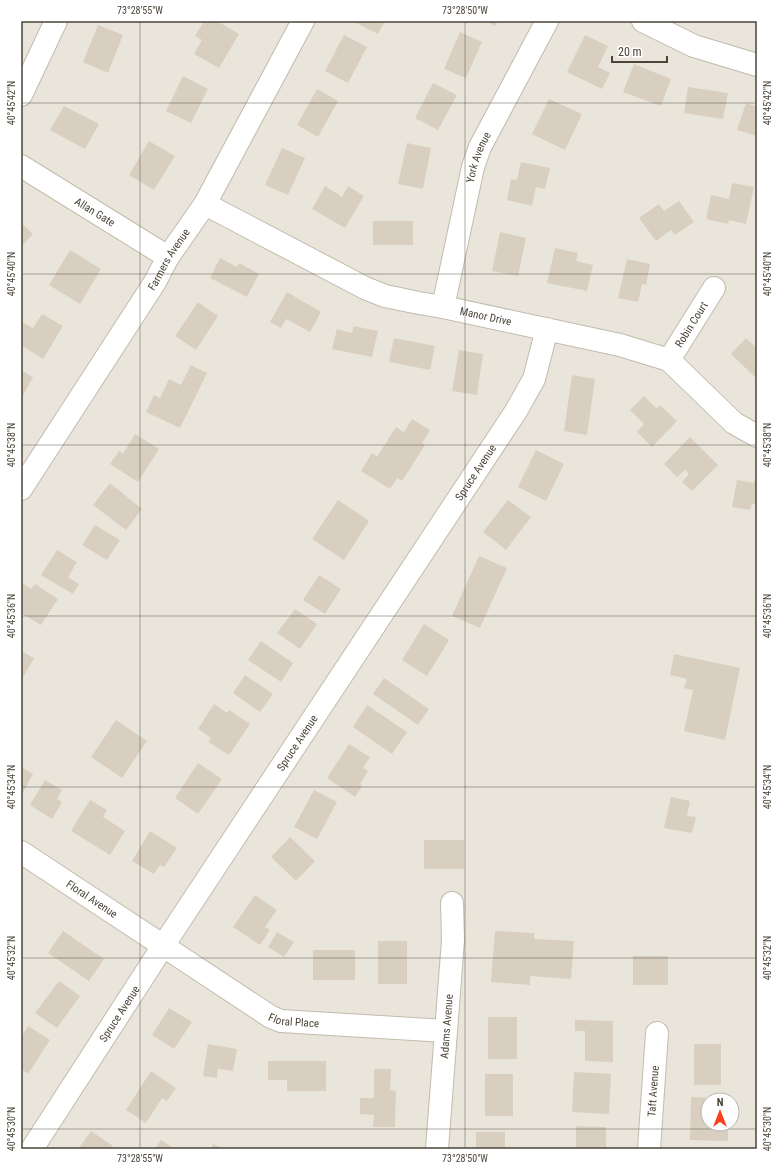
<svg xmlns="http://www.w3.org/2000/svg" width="778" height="1170" font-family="'Roboto Condensed',sans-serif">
<rect width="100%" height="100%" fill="#f6f3ec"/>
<path fill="#eae5da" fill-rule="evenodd" d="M21 21H757V1149H21ZM708 1100H732V1124H708Z"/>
<path fill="#d8cfc1" d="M204 21H217L239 34 219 68 194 54 202 40 195 36Z
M352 21H385L378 34Z
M486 21H498L495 26Z
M98 25 123 35 108 73 83 62Z
M460 32 482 42 466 78 444 69Z
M344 35 367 47 348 83 325 71Z
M585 35 608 46 598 67 610 73 602 89 567 72Z
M634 64 671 79 661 106 623 92Z
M183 76 208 89 191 123 166 111Z
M433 83 457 95 438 130 415 118Z
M688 87 728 93 723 119 684 113Z
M317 89 338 101 318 137 297 125Z
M549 99 582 114 565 150 532 134Z
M746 103 757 107V136L737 130Z
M64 106 99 124 85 149 50 130Z
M149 141 175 156 154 190 129 175Z
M407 143 431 148 423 189 398 184Z
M282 148 305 158 288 195 265 185Z
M521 162 550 168 545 189 536 187 532 206 507 200 511 179 517 180Z
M732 183 754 187 746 224 729 220 728 224 706 219 711 195 729 199Z
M325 186 342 197 348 186 364 196 345 228 312 209Z
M679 201 694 222 675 235 671 230 656 241 639 218 659 204 664 211Z
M373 221H413V245H373Z
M21 223 33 234 21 247Z
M500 232 526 238 518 276 492 271Z
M555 248 578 253 576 261 593 265 587 291 547 283Z
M70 250 101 269 80 304 49 285Z
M220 258 237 267 239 263 259 274 247 297 210 278Z
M627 259 650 264 646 285 642 284 638 302 618 298Z
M287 292 321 312 310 332 286 319 281 328 270 322Z
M198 302 218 316 196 350 175 336Z
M42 314 63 326 43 359 21 345V324L22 322 33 328Z
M354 326 378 331 372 357 332 349 337 329 352 333Z
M394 338 435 346 430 370 389 362Z
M746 338 757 348V379L731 354Z
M459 350 483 354 477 395 452 391Z
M191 365 207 373 180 428 146 412 154 395 160 398 169 379 181 385Z
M21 370 33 377 21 399Z
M572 375 595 379 587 435 564 431Z
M644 396 657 409 660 405 677 421 652 447 637 432 644 424 630 410Z
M412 419 430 430 422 443 425 445 402 481 397 478 390 489 361 471 372 453 377 457 396 427 404 432Z
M135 434 159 449 138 482 110 464 119 451 123 454Z
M690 437 718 465 692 491 682 482 689 474 685 470 677 477 664 464Z
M536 450 564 464 546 501 518 487Z
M755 479 757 480V505L752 504 750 510 732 507 737 480 754 483Z
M110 483 142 509 126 530 93 505Z
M338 500 369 521 344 560 312 539Z
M508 500 531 517 506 550 483 532Z
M95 525 120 540 107 560 82 545Z
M57 550 77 562 68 577 79 584 73 594 41 575Z
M479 556 507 568 480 628 452 616Z
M319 575 341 589 325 614 303 600Z
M21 582 31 589 35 584 58 599 41 625 21 613Z
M295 609 317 624 300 649 277 633Z
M424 624 449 640 427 676 402 660Z
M261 641 293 663 281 682 248 660Z
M21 651 34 658 21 681Z
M674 654 740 668 725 740 684 731 693 690 684 688 687 679 670 675Z
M245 675 273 694 260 712 233 693Z
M384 678 429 709 418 725 373 694Z
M214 704 227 713 229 710 250 724 229 755 208 742 211 738 198 729Z
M367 705 407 732 392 754 353 727Z
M116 720 147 741 122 778 91 757Z
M349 744 370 757 363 768 368 771 360 784 362 786 355 797 327 778Z
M198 763 222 779 198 814 175 798Z
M21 767 33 774 21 796Z
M45 780 62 790 57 799 62 802 52 819 30 805Z
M314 790 337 802 317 839 294 827Z
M671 797 690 801 687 816 696 817 692 833 664 828Z
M90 800 107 810 103 817 125 831 110 855 71 831Z
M150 831 177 848 164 867 160 865 154 874 132 861Z
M290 837 315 861 296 881 271 857Z
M424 840H464V869H424Z
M255 895 277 910 265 927 270 930 260 945 233 927Z
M63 931 104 959 89 981 48 953Z
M495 931 534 933V939L574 941 571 979 530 976V985L491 982Z
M277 932 294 942 284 957 268 947Z
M378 941H407V984H378Z
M313 950H355V980H313Z
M633 956H668V985H633Z
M59 981 80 996 57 1028 35 1013Z
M169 1008 192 1022 174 1049 152 1035Z
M488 1017H517V1059H488Z
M575 1020 613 1021V1062L585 1061V1031H575Z
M28 1026 50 1040 28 1074 21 1069V1037Z
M208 1044 237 1049 233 1071 218 1069 217 1078 203 1076Z
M694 1044H721V1085H694Z
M268 1061H326V1091H287V1080H268Z
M374 1069H391L390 1090 396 1091 395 1127H373L374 1115 360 1114V1098H374Z
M151 1071 176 1088 167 1101 162 1098 146 1123 126 1110Z
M574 1072 611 1074 609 1114 572 1112Z
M485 1074H513V1116H485Z
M691 1097 720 1098V1100H708V1124H728V1141L690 1140Z
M576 1126 606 1127V1149H576Z
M91 1131 113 1146 111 1149H78Z
M476 1132H505V1149H476Z
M161 1140 175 1149H155Z
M213 1144 224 1149H211Z"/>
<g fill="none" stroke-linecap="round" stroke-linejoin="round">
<defs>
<g id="minor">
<path d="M643 21 694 46 757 65"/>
<path d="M21 95 56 21"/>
<path id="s1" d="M21 166 168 257"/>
<path id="s2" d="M205 204 365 288 385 296 419 303 443 307 620 345 669 360 734 423 757 436"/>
<path id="s3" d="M443 307 473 167 480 147 547 21"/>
<path id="s4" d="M669 360 714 288"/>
<path id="s5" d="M21 489 155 282 168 257 205 204 303 21"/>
<path id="s6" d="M21 852 271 1017 281 1021 446 1031"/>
<path id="s7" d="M32 1149 163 946 516 411 534 379 547 329"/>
<path id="s8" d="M437 1149 453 940 452 903"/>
<path id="s9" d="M649 1149 657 1033"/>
</g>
</defs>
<use href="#minor" stroke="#c2bbae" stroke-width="24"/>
<use href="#minor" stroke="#fff" stroke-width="22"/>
</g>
<path fill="none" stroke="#4b4439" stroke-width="1" stroke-opacity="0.45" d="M140 21V1149M465 21V1149M21 103H757M21 274H757M21 445H757M21 616H757M21 787H757M21 958H757M21 1129H757"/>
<g text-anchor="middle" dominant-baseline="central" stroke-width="4" stroke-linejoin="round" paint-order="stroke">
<g font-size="11" fill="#4b4439" stroke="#fff">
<text stroke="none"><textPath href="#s3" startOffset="154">York Avenue</textPath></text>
<text stroke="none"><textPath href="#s1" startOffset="87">Allan Gate</textPath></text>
<text stroke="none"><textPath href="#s5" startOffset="273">Farmers Avenue</textPath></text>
<text stroke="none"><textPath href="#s2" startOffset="305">Manor Drive</textPath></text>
<text stroke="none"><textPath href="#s4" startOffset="42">Robin Court</textPath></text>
<text stroke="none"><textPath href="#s7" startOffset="809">Spruce Avenue</textPath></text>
<text stroke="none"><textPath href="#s7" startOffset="485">Spruce Avenue</textPath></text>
<text stroke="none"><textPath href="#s6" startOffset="85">Floral Avenue</textPath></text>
<text stroke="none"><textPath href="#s7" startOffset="161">Spruce Avenue</textPath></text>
<text stroke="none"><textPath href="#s6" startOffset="323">Floral Place</textPath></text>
<text stroke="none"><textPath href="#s8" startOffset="123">Adams Avenue</textPath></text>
<text stroke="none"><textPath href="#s9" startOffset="58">Taft Avenue</textPath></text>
</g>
</g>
<rect width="778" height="1170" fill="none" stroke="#ffffff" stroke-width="44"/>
<g transform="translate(720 1112)"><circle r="19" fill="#ffffff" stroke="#b7b4b0"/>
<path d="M0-3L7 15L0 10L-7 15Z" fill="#fc3f1d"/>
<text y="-6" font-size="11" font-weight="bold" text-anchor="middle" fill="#4b4439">N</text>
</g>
<path d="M612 56v6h55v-6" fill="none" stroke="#4b4439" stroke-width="2"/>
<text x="618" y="56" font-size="12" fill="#4b4439" stroke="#ffffff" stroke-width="3" paint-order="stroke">20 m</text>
<rect x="22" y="22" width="734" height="1126" fill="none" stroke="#4b4439" stroke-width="1.5"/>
<g font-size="10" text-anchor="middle" fill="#4b4439">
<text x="140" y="14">73°28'55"W</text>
<text x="465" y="14">73°28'50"W</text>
<text transform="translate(11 103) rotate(-90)" y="4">40°45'42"N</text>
<text transform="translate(767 103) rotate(-90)" y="4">40°45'42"N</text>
<text transform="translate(11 274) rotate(-90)" y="4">40°45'40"N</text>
<text transform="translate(767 274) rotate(-90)" y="4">40°45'40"N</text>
<text transform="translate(11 445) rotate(-90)" y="4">40°45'38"N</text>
<text transform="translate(767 445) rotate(-90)" y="4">40°45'38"N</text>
<text transform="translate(11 616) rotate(-90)" y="4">40°45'36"N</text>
<text transform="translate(767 616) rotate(-90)" y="4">40°45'36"N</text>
<text transform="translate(11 787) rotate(-90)" y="4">40°45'34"N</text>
<text transform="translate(767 787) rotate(-90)" y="4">40°45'34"N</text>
<text transform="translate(11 958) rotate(-90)" y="4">40°45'32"N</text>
<text transform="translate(767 958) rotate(-90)" y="4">40°45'32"N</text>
<text transform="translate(11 1129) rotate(-90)" y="4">40°45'30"N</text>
<text transform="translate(767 1129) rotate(-90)" y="4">40°45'30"N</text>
<text x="140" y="1162">73°28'55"W</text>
<text x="465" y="1162">73°28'50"W</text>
</g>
</svg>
